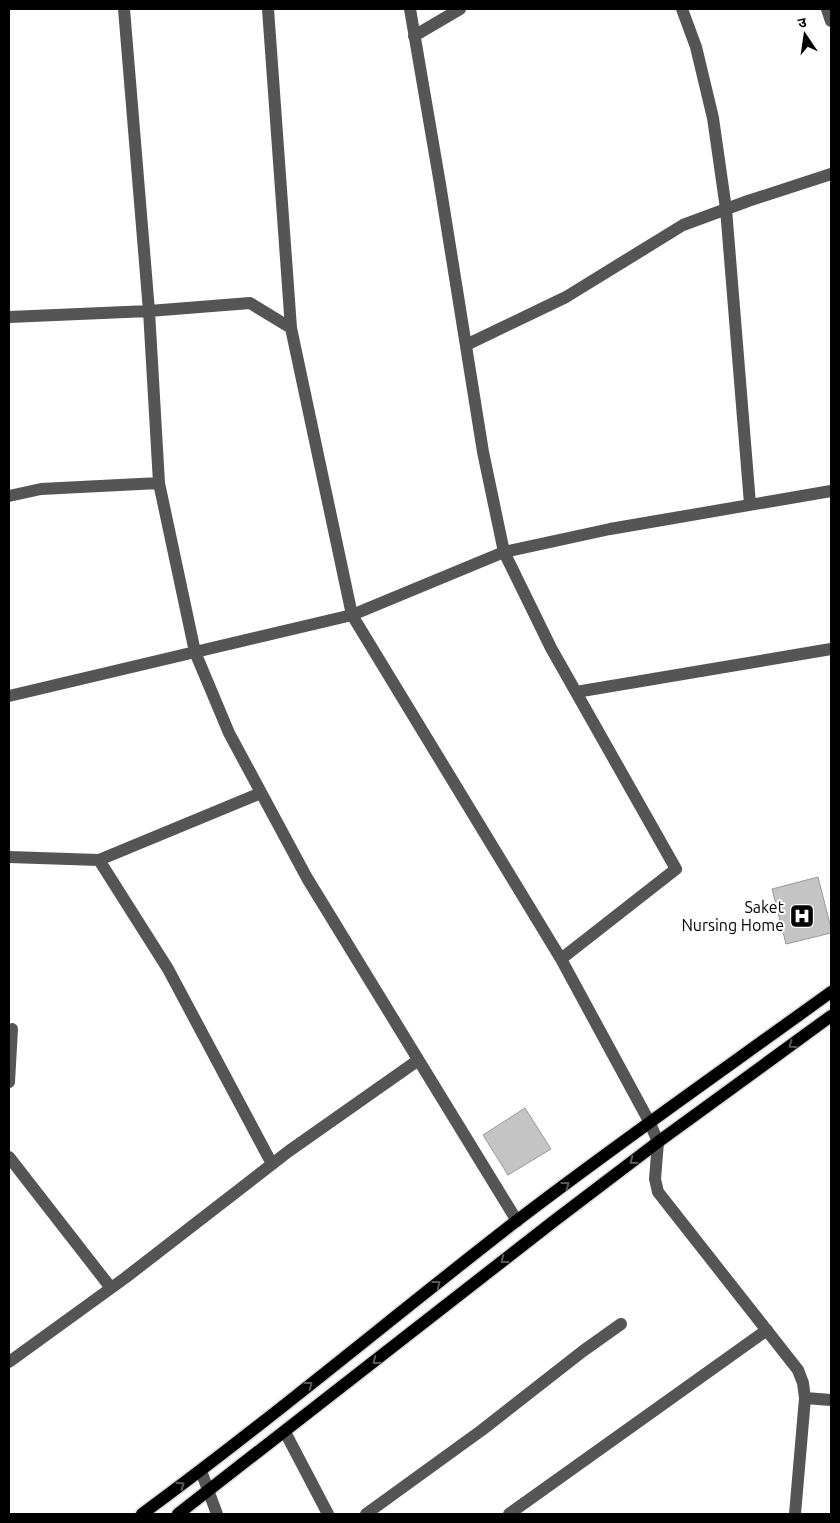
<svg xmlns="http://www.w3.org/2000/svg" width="840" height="1523" font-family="Ubuntu,'Noto Sans Devanagari',sans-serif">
<rect width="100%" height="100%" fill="#fff"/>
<path fill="#c4c4c4" stroke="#999" d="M818 877 831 928V933L786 944 772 889Z
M525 1108 551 1149 508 1175 483 1135Z"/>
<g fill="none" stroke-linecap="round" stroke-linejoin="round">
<defs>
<path id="major" d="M142 1514C269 1421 390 1319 515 1222 618 1143 726 1068 831 992
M178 1514 554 1221 658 1142 831 1016"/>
</defs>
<use href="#major" stroke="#dbdbdb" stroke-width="15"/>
<path stroke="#555" stroke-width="12" d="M124 9 149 311 159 483 195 652 229 733 307 878 517 1221
M268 9 291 328
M410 9 440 184 483 452 504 552 551 648 676 869 561 959
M682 9 696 47 713 118 726 209 750 504
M827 9 831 21
M414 36 460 9
M9 317 149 311 250 303 291 328 352 615 561 959 650 1123 658 1142 655 1179 658 1192 798 1370 803 1383 805 1398 795 1514
M466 345 566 297 683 225 748 201 831 174
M9 496 41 489 159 483
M576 692 831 649
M9 696 352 615 504 552 610 529 831 491
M9 857 99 860 168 969 272 1164
M99 860 261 793
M9 1082 12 1029
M9 1157 111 1288
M9 1362 125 1278 289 1151 417 1061
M805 1398 831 1400
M285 1432 328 1514
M201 1471 217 1514
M366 1514 482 1430 583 1351 621 1324
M509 1514 767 1330"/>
<use href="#major" stroke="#000" stroke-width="12"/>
</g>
<defs><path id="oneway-chevron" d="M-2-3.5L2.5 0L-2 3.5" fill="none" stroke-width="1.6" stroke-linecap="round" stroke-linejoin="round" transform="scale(1.25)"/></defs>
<g stroke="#595959">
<use href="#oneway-chevron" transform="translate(792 1045) rotate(144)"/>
<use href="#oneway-chevron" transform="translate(633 1161) rotate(143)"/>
<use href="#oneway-chevron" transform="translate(566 1185) rotate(-37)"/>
<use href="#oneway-chevron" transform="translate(504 1260) rotate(142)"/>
<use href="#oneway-chevron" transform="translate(437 1284) rotate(-38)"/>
<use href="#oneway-chevron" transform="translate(376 1361) rotate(142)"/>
<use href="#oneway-chevron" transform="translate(309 1385) rotate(-38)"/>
<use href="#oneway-chevron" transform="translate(181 1485) rotate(-36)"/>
</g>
<defs>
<symbol id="hospital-square" viewBox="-11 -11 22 22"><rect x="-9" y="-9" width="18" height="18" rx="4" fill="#000" stroke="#fff"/><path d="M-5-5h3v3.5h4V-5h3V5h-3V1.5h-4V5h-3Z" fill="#fff"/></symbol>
</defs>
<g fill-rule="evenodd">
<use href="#hospital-square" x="788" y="902" width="28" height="28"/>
</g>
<g text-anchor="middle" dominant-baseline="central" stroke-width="4" stroke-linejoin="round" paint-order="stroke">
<g font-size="16" fill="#000" stroke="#fff" text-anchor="end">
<text x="784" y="907">Saket<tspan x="784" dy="18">Nursing Home</tspan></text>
</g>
</g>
<rect width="840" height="1523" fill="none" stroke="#000000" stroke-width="20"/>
<g transform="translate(805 35) rotate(347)" stroke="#ffffff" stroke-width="4" paint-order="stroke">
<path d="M0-4L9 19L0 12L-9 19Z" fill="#000000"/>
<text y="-8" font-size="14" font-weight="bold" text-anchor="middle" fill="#000000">उ</text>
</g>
</svg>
